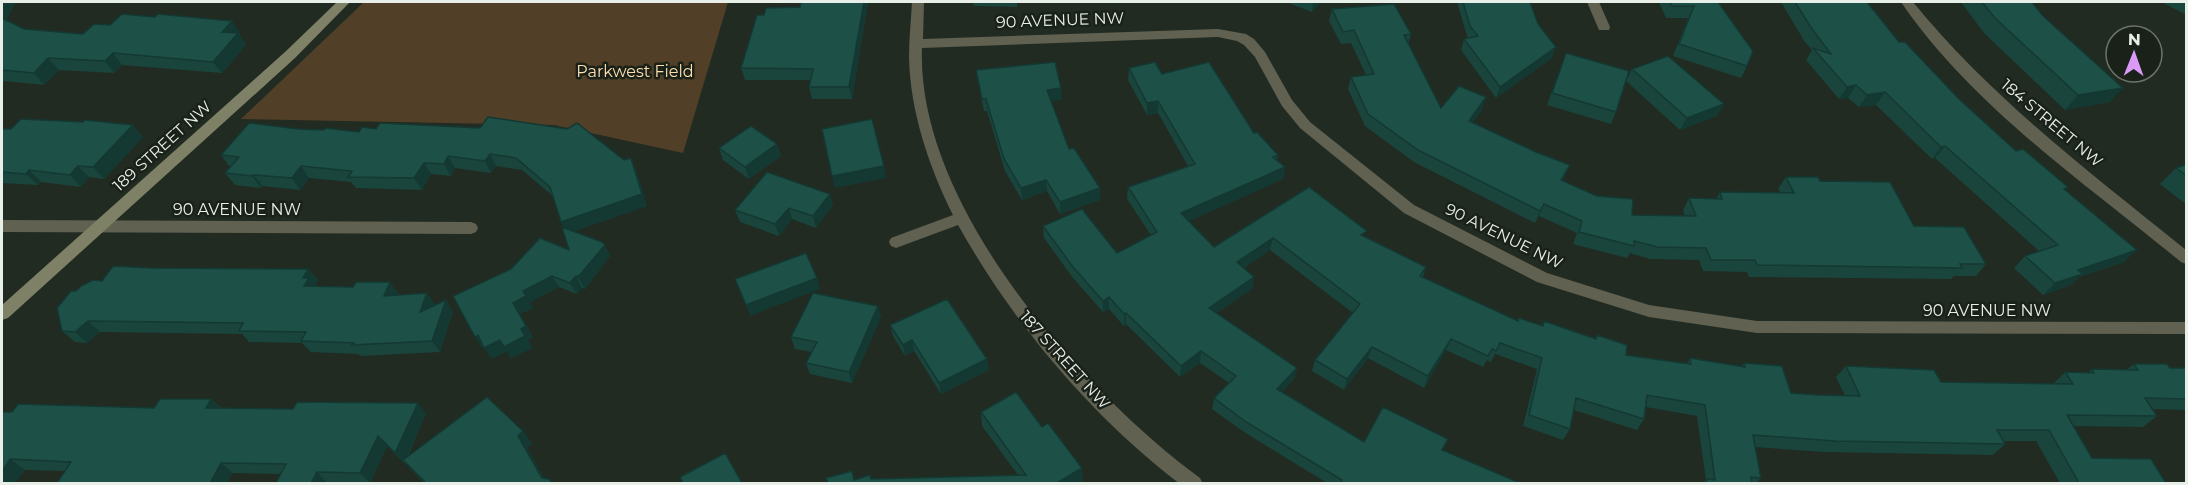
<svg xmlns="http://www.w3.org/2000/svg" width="2188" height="485" font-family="Montserrat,sans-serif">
<rect width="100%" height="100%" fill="#222b22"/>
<path fill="#514027" d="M364 2H728L683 153 554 125 241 119Z"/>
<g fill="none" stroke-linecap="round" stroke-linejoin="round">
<path fill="#606151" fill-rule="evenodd" d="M912 2H924L923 39 1218 29 1246 34 1254 39 1265 52 1292 100 1310 122 1414 205 1547 273 1649 305 1757 321 2186 322V334L1757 333 1649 317 1537 282 1404 213 1300 128 1282 106 1255 57 1244 45 1237 41 1218 37 922 48C916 205 1081 390 1200 478L1203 484H1180C1090 415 1013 323 958 225L896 248 891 246 889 242 891 238 953 215C929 167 910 111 909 57 909 39 911 20 912 2Z
M1587 2H1599L1610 27 1609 30H1599Z
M1901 2H1913C1992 99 2090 172 2186 250V264L2181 262C2084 182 1973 107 1901 2Z
M2 220 471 222 476 224 478 228 476 232 471 234 2 232Z"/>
<path fill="#7f8166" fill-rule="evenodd" d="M337 2H350L295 58 8 318 2 320V305L285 52Z"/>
</g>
<path fill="#19453d" d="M2 2H16L6 20 24 29 83 34 110 25 240 33 239 34 246 45 222 73 122 65 114 73 59 70 44 85 4 81 2 84Z
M801 2H868L852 99H812L809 87 811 80H745L741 68 800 7Z
M973 2H1017V7L974 6Z
M1286 2H1321L1312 12Z
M1457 2H1530L1538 24 1552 58 1496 98 1461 50 1464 39H1468Z
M1659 2H1718L1747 66 1741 78 1673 56 1688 18H1666Z
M1781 2H1867L1899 42 1959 99 2016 151 2068 187 2065 190 2124 262 2079 277 2071 285 2043 295 2014 268 2025 256 2039 251 1935 158 1932 159 1876 105 1859 107 1848 98 1839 99 1806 60 1812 50 1805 42Z
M1961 2H2032L2110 102 2065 110 1984 33Z
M2161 2H2187V15Z
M1332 9 1411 34 1408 44 1441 108 1482 110 1472 123 1565 177 1562 181 1632 215 1685 216 1683 210 1689 198 1716 199 1720 192 1781 193 1778 189 1786 177 1820 181 1914 226 1986 264 1976 276H1954L1951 279 1749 277 1747 272 1703 271 1699 260 1650 259 1630 253 1627 258 1573 244 1577 233 1539 216 1535 223 1414 162 1365 126 1348 89 1351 77 1366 75 1351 43 1341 44 1329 21Z
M1566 53 1616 112 1611 124 1547 105Z
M1129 68 1162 74 1254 133 1278 155 1277 160 1285 167 1283 179 1189 221 1214 247 1309 187 1365 237 1426 267 1423 277 1518 321 1542 325 1544 321 1595 339 1597 335 1626 355 1687 364 1690 358 1742 366 1744 363 1791 393 1819 395 1845 396 1836 377 1846 366 1941 382 2053 384 2065 372 2088 373 2092 369 2126 370 2134 364 2170 368H2187V410L2153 409 2157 416 2143 427 2073 426 2092 458 2166 483H2060L2036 441H2003L2005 444 1993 455 1825 452 1755 447 1761 478 1756 483H1703L1706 480 1697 416 1646 407 1644 419 1637 430 1574 410 1570 429 1563 440 1523 426 1537 369 1495 354 1491 362 1487 360 1483 367 1446 350 1424 388 1368 358 1344 390 1312 371 1315 360 1353 313 1270 250 1244 268 1254 277 1252 289 1217 313 1297 368 1294 379 1282 392 1364 442 1443 450 1520 483H1327L1244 432 1212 409 1214 398 1229 383 1200 363 1180 377 1126 324 1124 326 1109 309 1103 312 1073 278 1044 238 1043 226 1117 253 1151 235 1127 199 1128 187 1188 166 1158 113 1147 115 1128 80Z
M1632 69 1724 104 1717 116 1680 130 1626 81Z
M976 70 1062 100 1051 101 1069 149 1100 188V200L1060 214 1047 191 1022 200 1005 171 987 111H984L978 82Z
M2 129 143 137 104 179 89 177 81 187 41 182 38 185 2 183Z
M298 129 624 160 631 158 636 170 647 206 574 231 605 245 610 256 585 289 582 288 577 294 559 287 530 302 533 308 520 314 533 337 528 340 532 348 511 358 507 351 492 359 484 347 482 348 569 250 564 227 561 222 553 196 522 170 496 166 491 173 455 168 451 176 431 174 422 190 356 188 351 182 309 178 300 190 263 186 261 188 235 185 225 173 230 167 221 155Z
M777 144 781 156 749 179 723 160 719 148Z
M2187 164V205L2160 184 2176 168Z
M830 194 833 205 816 228 792 219 779 236 740 222 735 210Z
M151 268 308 269 318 280 315 285V286L399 294 398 295 427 293 434 305 453 311 440 352 360 356 358 354 311 352 302 343 249 342 242 334 100 332 87 343 75 342 62 331 76 291 102 281Z
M878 306 881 317 852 383 810 374 806 363 812 352 795 349 791 337Z
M890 325 987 359 989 370 941 394 914 351 905 356 893 336Z
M211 399 221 408 426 413 408 456 523 431 532 444 527 448 544 478 549 479 552 483H424L405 463H404L387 446 370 483H327L281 474 233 473 227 483H57L65 471 25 470 15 483H2V412L154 408Z
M981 412 1083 481 855 480 1018 475 982 426Z"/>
<path fill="#143832" d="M2 2H16L2 27Z
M864 2H868L852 99 849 87Z
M1313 2H1321L1312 12Z
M232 21 240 33 239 34 246 45 222 73 213 62 222 32Z
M1556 47 1552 58 1496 98 1500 87Z
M113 53 122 65 114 73 105 61Z
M48 58 59 70 44 85 34 73Z
M1856 85 1848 98 1839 99 1847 87Z
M1061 88 1062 100 1048 102 1047 90Z
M2123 88 2110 102 2065 110 2078 95Z
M1885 92 1876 105 1859 107 1867 95Z
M1486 97 1482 110 1465 133 1469 121Z
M1158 101V113L1147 115V103Z
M1724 104 1717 116 1680 130 1687 118Z
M133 125 143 137 104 179 93 167Z
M777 144 781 156 749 179 745 167Z
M1945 146 1935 158 1932 159 1941 147Z
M490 154 496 166 491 173 485 161Z
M448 156 455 168 451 176 444 164Z
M631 158 636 170 647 206 567 234 561 222Z
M424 163 431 174 422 190 414 178Z
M1570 165 1565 177 1555 192 1561 180Z
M78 166 89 177 81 187 70 175Z
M301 166 309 178 300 190 292 178Z
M884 166 886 178 835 188 832 176Z
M1285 167 1283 179 1180 225 1181 213Z
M29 170 41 182 38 185 26 174Z
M253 175 263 186 261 188 252 176Z
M1046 180 1047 191 1022 200 1021 188Z
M1100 188V200L1060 214V202Z
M830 194 833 205 816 228 813 216Z
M1544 204 1539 216 1535 223 1540 211Z
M789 208 792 219 779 236 775 224Z
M1273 238 1270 250 1235 274 1237 262Z
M605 245 610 256 585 289 578 277Z
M2137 250 2124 262 2079 277 2071 285 2043 295 2055 283 2078 270Z
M308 269 318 280 315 285 318 290 304 286 303 278Z
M552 276 559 287 530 302 533 308 520 314 533 337 528 340 532 348 511 358 507 351 492 359 484 348 521 329 513 303 523 291Z
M576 276 582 288 577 294 570 283Z
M1254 277 1252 289 1208 319 1209 308Z
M817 278 820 289 750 316 746 305Z
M390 282 399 294 392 307 384 296Z
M427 293 435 304 428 323 420 312Z
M1109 297V309L1103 312V301Z
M446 300 453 311 440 352 432 341Z
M878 306 881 317 852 383 849 372Z
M1126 313V324L1124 326V314Z
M88 321 100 332 87 343 75 332Z
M478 335 485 347 482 348 475 337Z
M1451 339 1446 350 1424 388 1428 376Z
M912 340 914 351 905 356 903 345Z
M1372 347 1368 358 1344 390 1347 379Z
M1201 351 1200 363 1180 377 1181 366Z
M987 359 989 370 941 394 939 383Z
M1297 368 1294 379 1275 400 1277 389Z
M211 399 222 410 206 408Z
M418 403 426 413 404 463 395 453Z
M523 431 532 444 527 448 547 483 542 478 518 436Z
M378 436 387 446 370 483 360 473Z
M10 459 25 470 15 483H2V472Z
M221 463 233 473 227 483H210Z
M1082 468 1083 481 1079 483H1057Z
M317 472 327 483H311Z"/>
<path fill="#1d5047" stroke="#143832" stroke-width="1.5" d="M801 2H864L849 87H809L813 69 741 68 757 15H764L766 8 800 7Z
M1463 2H1530L1538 24 1556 47 1500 87 1464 39 1478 36 1470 26Z
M1670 2H1718L1753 51 1747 66 1679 44 1694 6H1672Z
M1795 2H1867L1899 42H1905L1959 99 2016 151 2023 149 2068 187 2064 189 2137 250 2078 270 2083 274 2055 283 2025 256 2058 245 1945 146 1941 147 1885 92 1867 95 1856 85 1847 87 1813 48 1831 54 1812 29Z
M1982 2H2032L2042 15 2123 88 2078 95 1995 18Z
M1394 4 1411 34 1404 35 1441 108 1459 86 1486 97 1469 121 1536 152 1570 165 1561 180 1597 196 1633 199 1632 215 1696 216 1689 198 1722 199 1720 192 1794 193 1786 177H1818L1820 181 1890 182 1914 226 1964 227 1986 264H1960L1962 268 1757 265 1755 260H1711L1706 248 1657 247 1634 241V246L1579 232 1582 221 1544 204 1540 211 1418 150 1368 114 1351 77 1374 74 1354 30 1343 32 1332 9Z
M122 14 155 17 158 14 232 21 222 32 238 33 213 62 113 53 105 61 48 58 34 73 2 70V18L24 29 83 34 94 24 110 25Z
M1566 53 1629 71 1616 112 1552 93Z
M1668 56 1724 104 1687 118 1632 69Z
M1055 62 1061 88 1047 90 1069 149 1074 148 1100 188 1060 202 1046 180 1021 188 1004 159 986 99H982L976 70Z
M1155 62 1162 74 1209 62 1254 133 1257 132 1278 155 1273 157 1285 167 1181 213 1214 247 1309 187 1367 231 1361 235 1426 267 1420 276 1518 321 1519 318 1543 326 1544 321 1596 339 1597 335 1627 345 1626 355 1691 364 1690 358 1745 367 1744 363 1782 366 1791 393 1819 395 1860 396 1846 366 1934 370 1941 382 2073 384 2065 372 2094 373 2092 369 2138 370 2134 364H2167L2170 368H2187V399L2145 398 2157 416 2067 415 2092 458 2151 459 2166 483H2079L2049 430H1997L2005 444 1835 441 1753 435 1761 478 1751 477 1752 483H1707V479L1715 480 1705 405 1647 395 1644 419 1576 398 1570 429 1529 415 1542 358 1500 343 1496 351 1492 349 1488 356 1451 339 1428 376 1372 347 1347 379 1315 360 1360 304 1273 238 1237 262 1254 277 1209 308 1297 368 1277 389 1364 442 1383 407 1448 439 1442 450 1520 483H1340L1342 480 1246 422 1214 398 1236 376 1201 351 1181 366 1126 313 1124 314 1109 297 1103 301 1073 267 1043 226 1082 209 1117 253 1157 232 1128 187 1195 164 1158 101 1147 103 1129 68Z
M488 117 567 129 577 123 624 160 631 158 642 194 561 222 550 187 516 158 490 154 485 161 448 156 444 164 424 163 414 178 348 177 352 171 301 166 292 178 253 175 252 176 225 173 239 157 221 155 249 123 298 129 324 130 325 128 359 132 362 127 376 129 380 123 480 128Z
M21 119 83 122 85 120 133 125 93 167 78 166 70 175 29 170 26 174 2 172V129H11Z
M872 119 884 166 832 176 822 129Z
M751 126 777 144 745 167 719 148Z
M2187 164V176L2176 168Z
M767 172 830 194 813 216 789 208 775 224 735 210Z
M562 227 602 242 605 245 578 277 576 276 570 283 552 276 523 291 526 296 513 303 526 326 521 329 525 336 504 347 500 340 484 348 478 335 475 337 453 296 511 269 540 238 569 250Z
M806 253 817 278 746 305 735 279Z
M113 266 151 268 308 269 303 278H309L304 286 353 287 356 282H390L384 296 427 293 420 312 446 300 432 341 351 345 355 343 301 341 306 332 239 331 243 323 88 321 75 332 62 331 57 308 71 291H76L81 286 93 280 102 281Z
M813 293 878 306 849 372 806 363 817 342 791 337Z
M947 299 987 359 939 383 912 340 903 345 890 325Z
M1016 392 1042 427 1048 423 1082 468 1057 483H828L826 478 852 471 854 480 870 475 871 479 1026 475 981 412Z
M487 397 523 431 518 436 542 478 549 479 552 483H426L403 460Z
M160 399H211L206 408 293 409 297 402 418 403 395 453 378 436 360 473 317 472 311 483H276L286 464 221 463 210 483H57L71 462 10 459 2 472V412H12L18 404 154 408Z
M725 453 742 483H683L680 477Z"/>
<g text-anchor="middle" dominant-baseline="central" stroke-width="5" stroke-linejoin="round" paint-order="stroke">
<g font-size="16" fill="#e8eee8" stroke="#192119">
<text transform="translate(1060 20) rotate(-2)">90 AVENUE NW</text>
<text transform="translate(2052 123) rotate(40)">184 STREET NW</text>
<text transform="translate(162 146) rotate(-42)">189 STREET NW</text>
<text x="237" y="209">90 AVENUE NW</text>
<text transform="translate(1504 236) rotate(26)">90 AVENUE NW</text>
<text x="1987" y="310">90 AVENUE NW</text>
<text transform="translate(1065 360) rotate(48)">187 STREET NW</text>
</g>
<g font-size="16" fill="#ffdfb0" stroke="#192119">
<text x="635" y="71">Parkwest Field</text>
</g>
</g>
<rect width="2188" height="485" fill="none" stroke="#e8eee8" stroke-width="6"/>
<g transform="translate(2134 54) rotate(1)"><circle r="28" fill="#192119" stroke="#6c736c" stroke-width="1.5"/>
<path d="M0-4.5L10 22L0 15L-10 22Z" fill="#da9af6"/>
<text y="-9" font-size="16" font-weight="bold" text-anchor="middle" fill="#e8eee8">N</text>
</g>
</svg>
